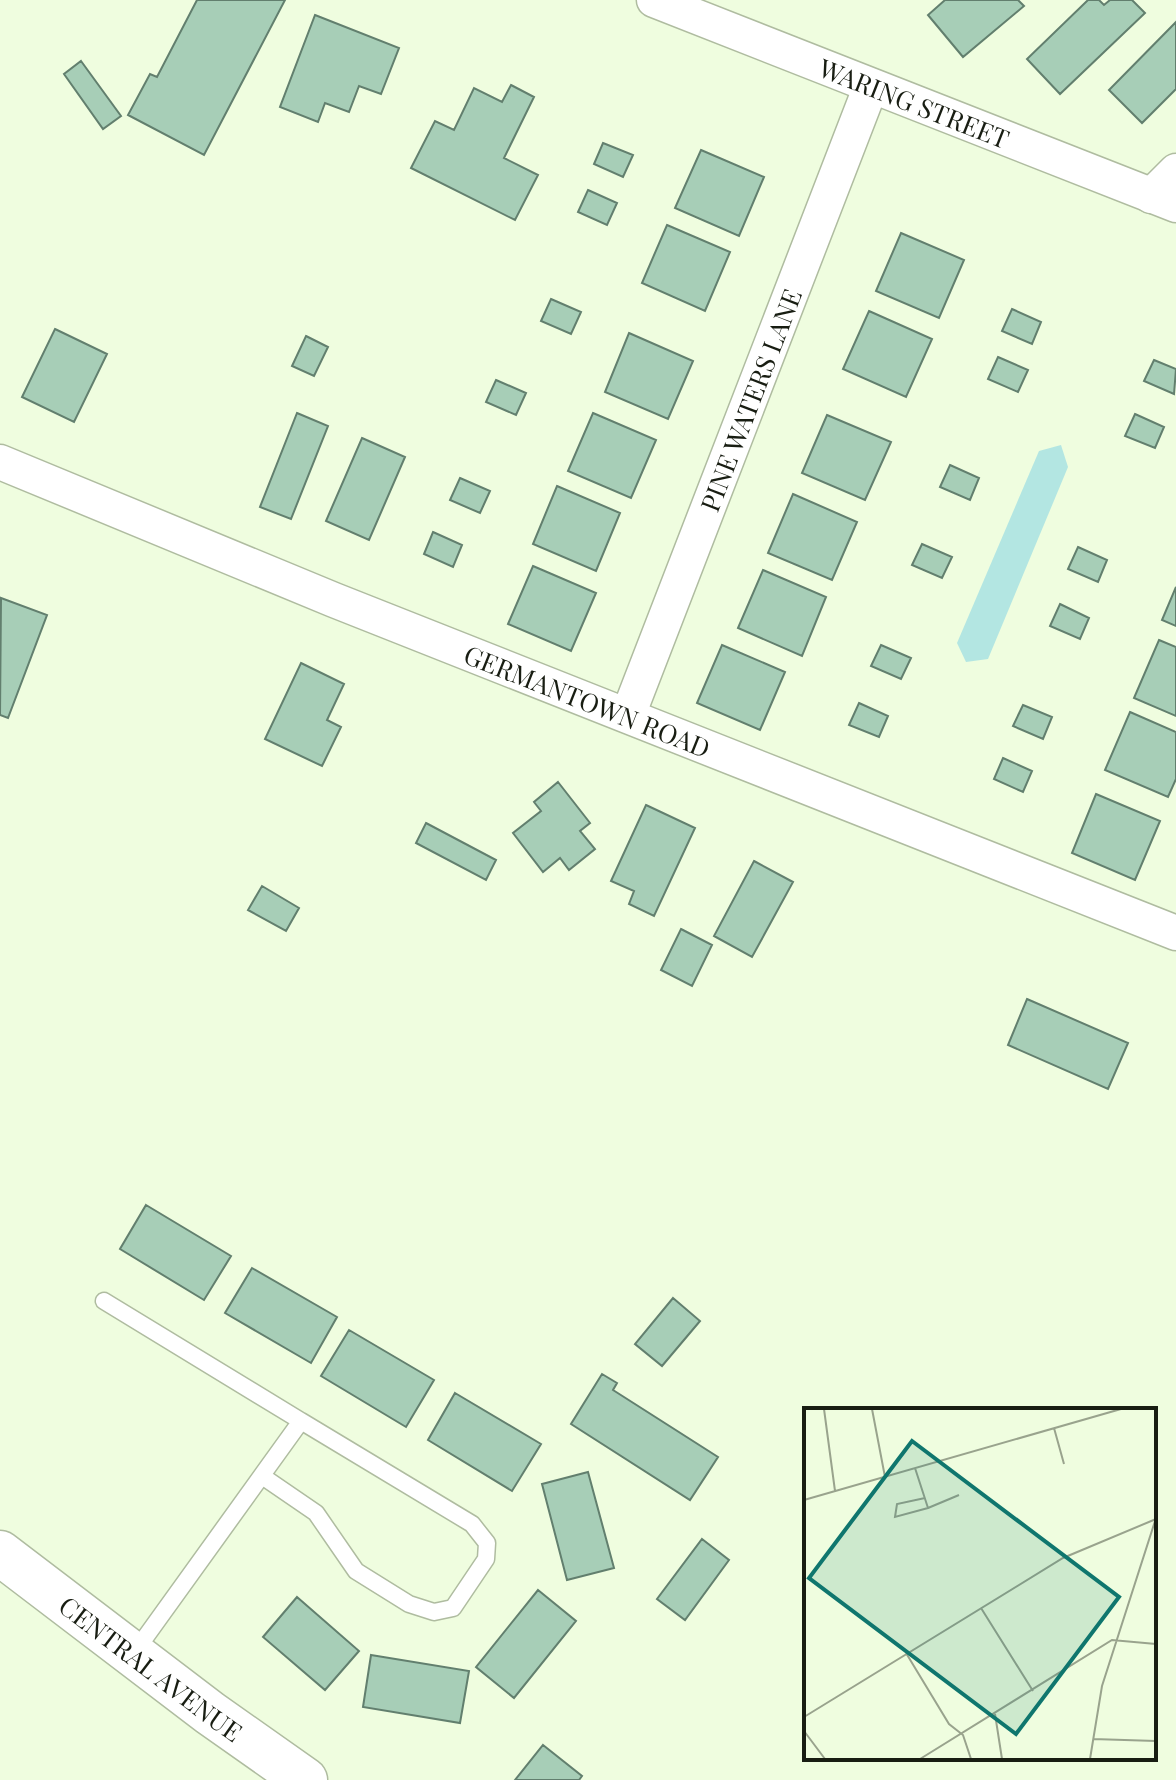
<svg xmlns="http://www.w3.org/2000/svg" width="1176" height="1780" font-family="'Playfair Display',serif">
<rect width="100%" height="100%" fill="#effddf"/>
<path fill="#b3e6e2" d="M1061 445 1068 467 988 659 966 662 957 643 1039 451Z"/>
<path fill="#a7ceb7" stroke="#627f6e" stroke-width="2" d="M197 0H285L204 155 128 115 150 74 157 77Z
M945 0H1018L1024 6 963 57 928 15Z
M1088 0H1099L1104 5 1110 0H1132L1145 13 1060 94 1027 59Z
M315 15 399 48 381 94 359 86 349 112 325 103 318 122 280 107Z
M1176 22V89L1142 123 1109 90Z
M81 61 121 116 103 129 64 74Z
M511 85 534 97 504 158 538 175 515 220 411 168 435 121 454 130 474 88 502 102Z
M603 143 633 155 623 177 594 164Z
M701 150 764 177 739 236 675 208Z
M588 190 617 203 607 225 578 212Z
M667 225 730 252 705 311 642 283Z
M901 233 964 260 939 318 876 291Z
M551 299 581 312 571 334 541 321Z
M1012 309 1041 322 1032 344 1002 331Z
M869 311 932 339 906 397 843 369Z
M55 329 107 354 74 422 22 397Z
M629 333 693 361 668 419 605 392Z
M306 336 328 347 314 376 292 366Z
M998 357 1028 370 1018 392 988 379Z
M1154 360 1176 369 1174 394 1144 381Z
M496 380 526 393 516 415 486 402Z
M297 413 328 426 291 519 260 507Z
M593 413 656 440 631 498 568 471Z
M1135 414 1164 427 1155 448 1125 436Z
M827 415 891 442 865 500 802 473Z
M362 438 405 457 369 540 326 521Z
M950 465 979 478 970 500 940 487Z
M460 478 490 491 480 513 450 500Z
M557 486 620 513 596 571 533 544Z
M793 494 857 522 832 580 768 553Z
M433 532 462 545 453 567 424 554Z
M922 544 952 557 942 578 912 565Z
M1078 547 1107 560 1098 582 1068 569Z
M533 566 596 593 571 651 508 624Z
M763 570 826 597 802 656 738 628Z
M1176 587V626L1162 620Z
M1 598 47 615 8 718 0 715Z
M1060 604 1089 618 1080 639 1050 626Z
M1159 640 1176 647V716L1134 698Z
M722 645 785 672 760 730 697 703Z
M881 645 911 658 901 679 871 666Z
M301 663 344 684 327 720 341 727 322 766 265 739Z
M859 703 888 716 879 737 849 725Z
M1023 705 1052 717 1043 739 1013 726Z
M1130 712 1176 732V779L1168 797 1105 770Z
M1003 758 1032 771 1023 792 994 779Z
M558 782 590 823 580 831 595 849 569 870 560 858 543 872 513 833 541 811 534 802Z
M1096 794 1160 821 1135 880 1072 853Z
M646 805 695 828 654 916 629 904 634 891 611 881Z
M426 823 496 860 486 880 416 843Z
M754 861 793 882 752 957 714 936Z
M262 886 299 908 286 931 248 910Z
M681 929 712 945 692 986 661 970Z
M1027 999 1128 1043 1108 1089 1008 1045Z
M146 1205 231 1256 204 1300 120 1249Z
M252 1268 337 1317 311 1363 225 1313Z
M673 1298 700 1321 662 1366 635 1344Z
M349 1330 434 1380 406 1427 321 1376Z
M602 1374 617 1383 613 1390 718 1457 690 1500 571 1424Z
M455 1393 541 1444 512 1491 428 1440Z
M588 1472 614 1568 567 1580 542 1484Z
M702 1539 729 1560 685 1620 657 1599Z
M538 1590 576 1621 514 1698 476 1667Z
M297 1597 359 1651 325 1690 263 1637Z
M371 1655 469 1671 460 1723 363 1707Z
M543 1745 582 1776 579 1780H515Z"/>
<g fill="none" stroke-linecap="round" stroke-linejoin="round">
<defs>
<path id="lane" d="M104 1301 301 1421
M134 1653 301 1421 472 1524 487 1543 486 1559 453 1608 434 1612 409 1604 356 1571 316 1513 262 1476"/>
<g id="street">
<path id="s1" d="M654 0 1176 205"/>
<path d="M1151 196 1176 171"/>
<path id="s2" d="M0 462 334 600 1176 933"/>
<path id="s3" d="M628 715 871 86"/>
</g>
<g id="secondary">
<path id="s4" d="M0 1553 210 1713 305 1780"/>
</g>
</defs>
<use href="#lane" stroke="#afbca0" stroke-width="19"/>
<use href="#street" stroke="#afbca0" stroke-width="37"/>
<use href="#secondary" stroke="#afbca0" stroke-width="47"/>
<use href="#lane" stroke="#fff" stroke-width="16"/>
<use href="#street" stroke="#fff" stroke-width="34"/>
<use href="#secondary" stroke="#fff" stroke-width="44"/>
</g>
<g text-anchor="middle" dominant-baseline="central" stroke-width="6" stroke-linejoin="round" paint-order="stroke">
<g font-size="26" fill="#181d12" stroke="#fff">
<text stroke="none"><textPath href="#s1" startOffset="280">WARING STREET</textPath></text>
<text stroke="none"><textPath href="#s3" startOffset="338">PINE WATERS LANE</textPath></text>
<text stroke="none"><textPath href="#s2" startOffset="634">GERMANTOWN ROAD</textPath></text>
<text stroke="none"><textPath href="#s4" startOffset="190">CENTRAL AVENUE</textPath></text>
</g>
</g>
<g transform="translate(804 1408)">
<rect width="352" height="352" fill="#effddf"/>
<path fill="none" stroke="#99a38d" stroke-width="2" d="M20 1 31 83M68 1 81 69M250 20 260 56M111 60 124 100 91 109 93 96 121 90M0 92 317 1M124 100 155 87M177 200 229 283M102 245 145 316 159 327 167 351M191 306 198 351M0 309 259 150 352 111M0 323 21 351M289 331 352 333M116 351 308 232 352 236M286 351 298 278 352 110"/>
<path fill="#0f766e" fill-opacity="0.15" stroke="#0f766e" stroke-width="4" d="M108 33 315 189 212 326 5 170Z"/>
<rect width="352" height="352" fill="none" stroke="#181d12" stroke-width="4"/>
</g>
</svg>
